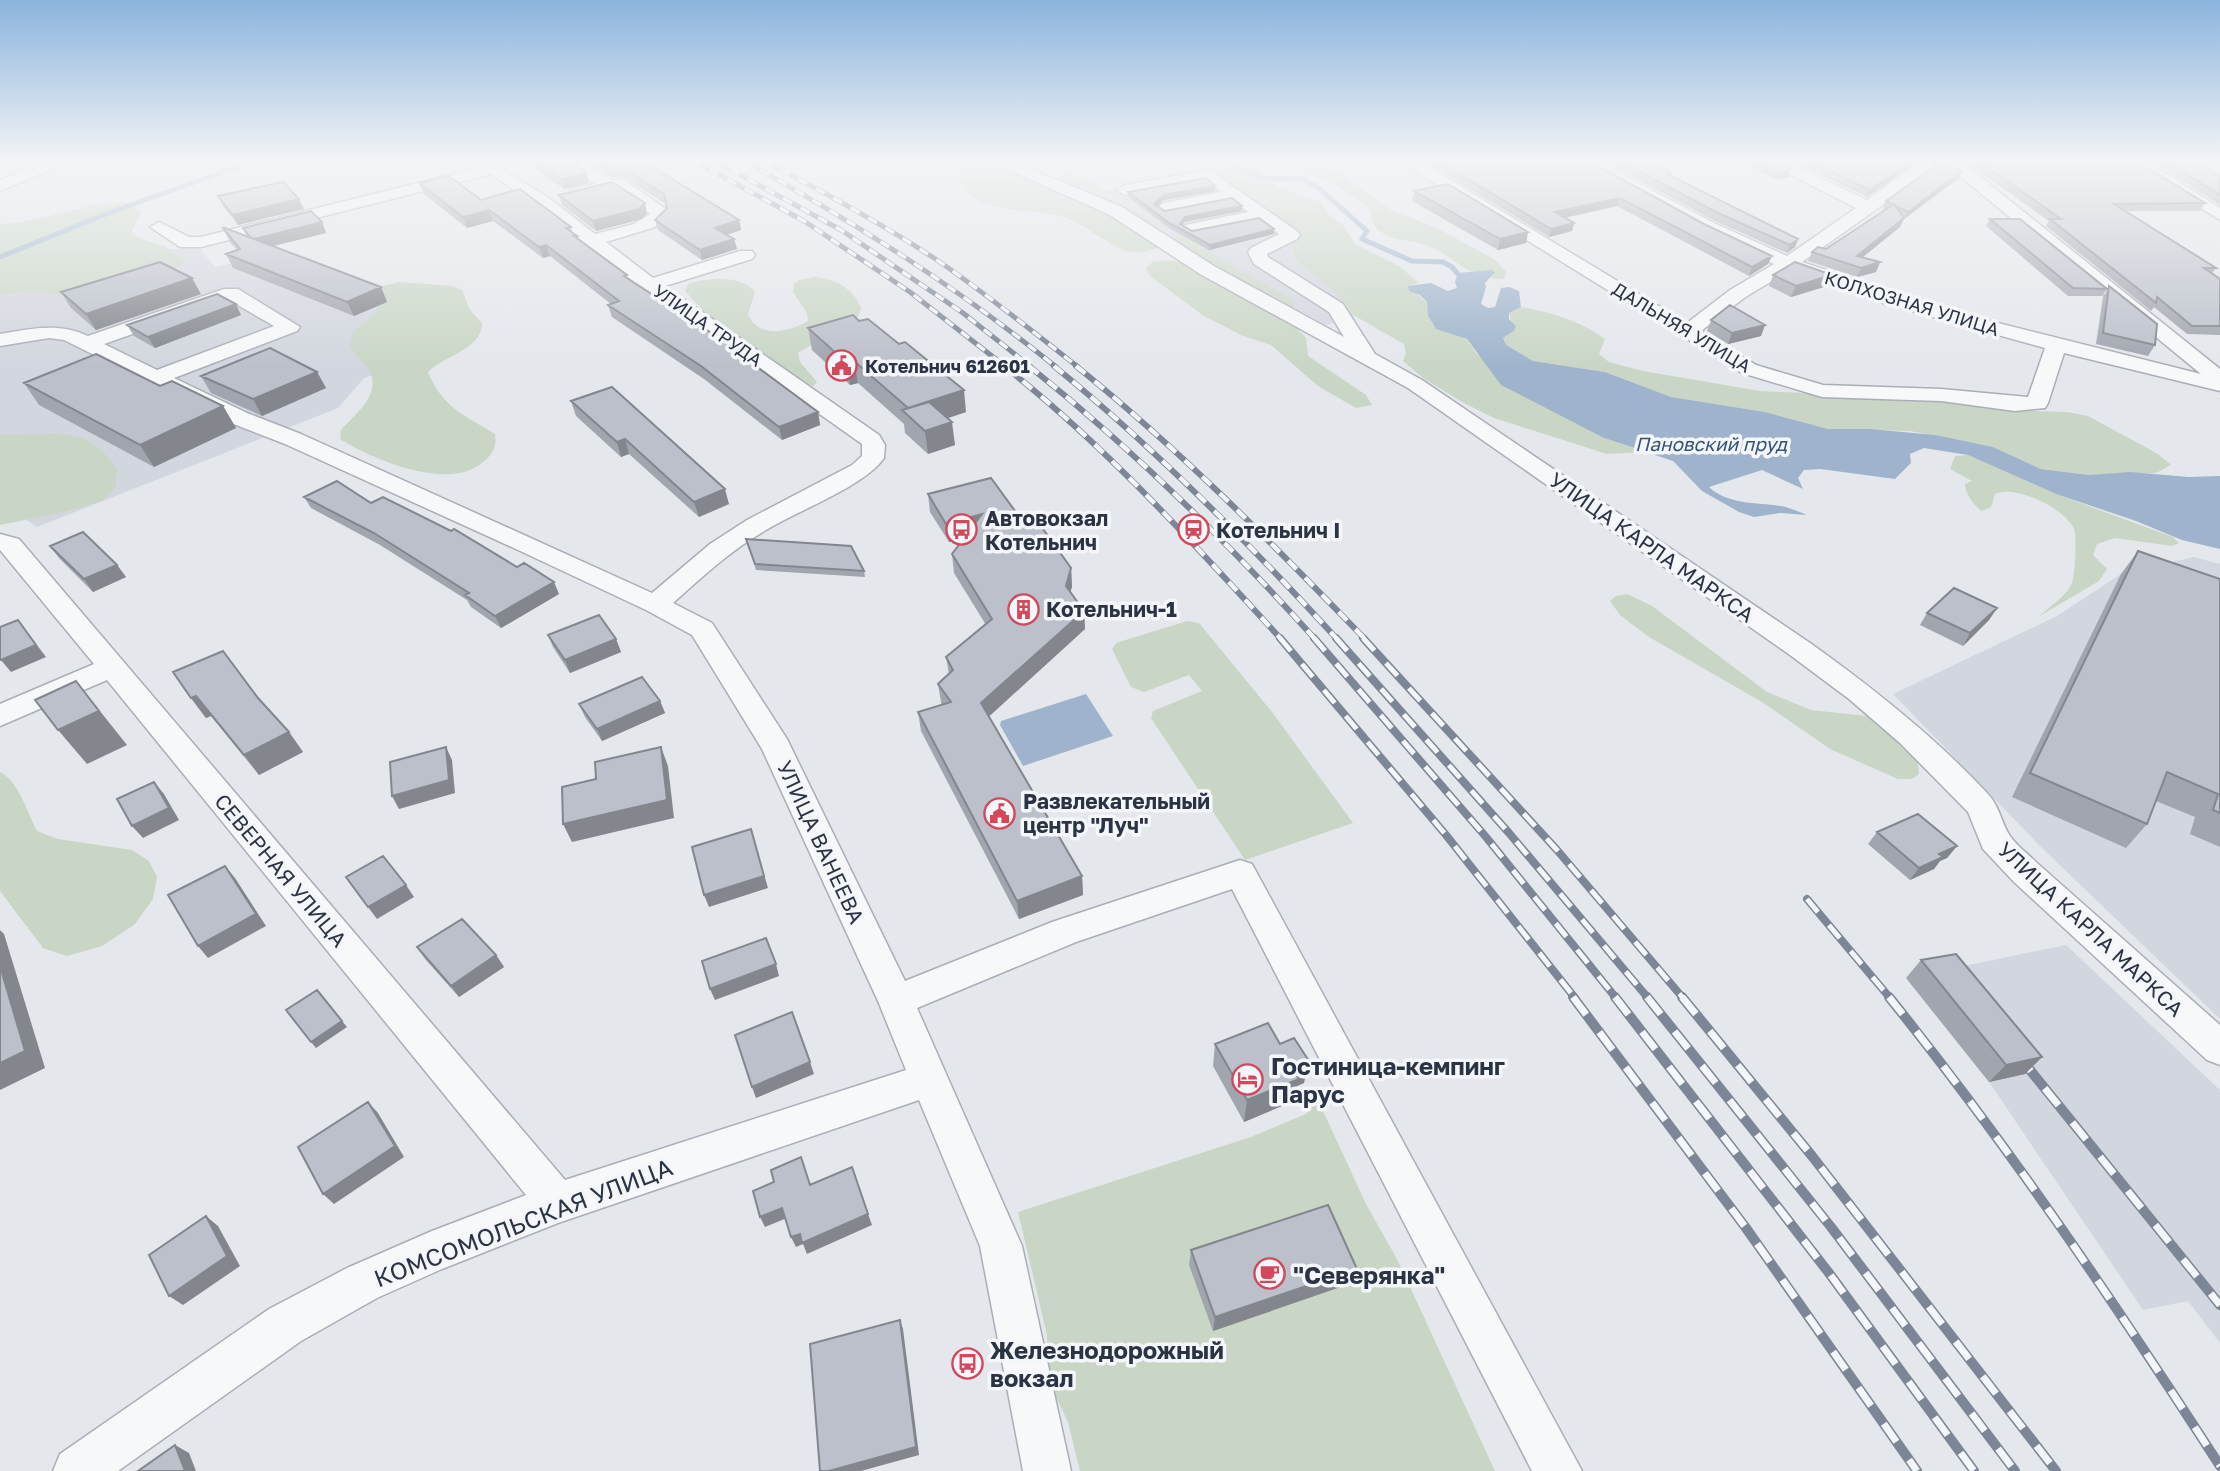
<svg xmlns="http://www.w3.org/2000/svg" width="2220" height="1471" font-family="'Golos Text',sans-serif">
<rect width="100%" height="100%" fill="#e4e7ec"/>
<path fill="#d2d6de" d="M1199 170 1229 186 1291 238 1294 258 1336 292 1355 316 1326 325 1208 263 1094 193Z
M123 223 153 251 198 247 215 267 274 254 402 296 450 348 364 378 338 408 37 527 0 502V228Z
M2194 557 2220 564V1019L2041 847 1893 694 2057 616 2121 574Z
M2066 945 2220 1090V1343L2188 1301 2143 1310 1989 1082 1906 978Z"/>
<path fill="#c9d6c5" d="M967 160H982L1086 199 1154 241 1159 247C1150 251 1142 253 1132 252 1110 249 1084 221 1059 216 1029 208 976 215 959 182L960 170Z
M1181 160H1236L1262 172H1258L1278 187 1321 202 1328 214 1343 225 1355 244 1399 266 1419 283 1408 286 1427 303C1429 338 1444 325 1465 339 1470 342 1473 349 1476 353L1578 423 1604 438 1644 452 1607 454 1494 418 1462 402 1423 378 1403 361 1406 353 1404 344 1355 316 1336 293 1294 258 1291 238 1229 186Z
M1276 160H1323L1389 209 1437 228 1494 259 1506 272 1504 279C1464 278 1455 255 1423 244 1409 240 1387 240 1376 228 1372 224 1371 214 1369 208L1339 187Z
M1065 173 1092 181 1106 192C1091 200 1069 186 1057 177Z
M120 202 132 204 141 212 130 235 166 247 186 261 179 267 146 278 73 296 32 291 0 294V224C41 222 78 205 120 202Z
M1181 234 1195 239 1219 258 1288 297 1293 301 1294 308 1280 305 1173 242 1172 239Z
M1167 260C1203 263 1283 310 1306 338L1308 356 1366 395 1372 405 1356 408 1318 386 1271 345 1241 335 1204 316 1150 276 1146 269 1152 262Z
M815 277C837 280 852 287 861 308L858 317 798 353 800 362 817 382 813 386 793 380 770 357 714 322 685 291 688 284C709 277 738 275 755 291L748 315C760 339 788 332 808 321L807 313 793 292 794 284 799 280Z
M399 282 452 286 462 290 470 310 482 323C482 349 444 356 428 372 443 408 463 414 495 434 497 446 493 454 483 462 450 492 373 460 340 439L341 430C354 415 379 397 371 374 367 365 356 355 350 347L353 332 374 315 379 307 378 293 383 286Z
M1521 307C1553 313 1578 320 1605 339L1599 354 1609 362 1643 371 1760 391 1990 402 2030 411 2067 412 2088 416 2158 454 2171 465 2156 473 2089 475 2041 469 1993 447 1910 431 1828 429 1765 412 1670 397 1605 372 1533 361 1506 345 1503 338 1514 331 1509 313Z
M56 434C90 437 97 443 117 469L115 489 103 501 55 514 0 525V435Z
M1968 455 2056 494 2173 537 2179 543 2172 546 2115 538 2097 544 2093 555 2107 569 2099 581 2038 617C2049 607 2066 597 2072 583 2075 576 2077 536 2074 529 2066 509 2015 484 1995 494L1991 507 1982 511C1975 507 1965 494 1965 484L1972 481 1950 469 1955 456Z
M1627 594 1652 606 1767 692 1811 710 1866 716 1880 721 1917 756 1919 774 1912 779H1898L1830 749 1762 702 1649 637 1620 615 1610 601 1616 596Z
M1187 621 1199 623 1272 712 1353 823 1245 860 1151 718 1153 711 1202 691 1189 675 1144 692 1131 687 1112 649 1116 643Z
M0 772C18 780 28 814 37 831L58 839 132 850 149 861 157 877 153 899 134 925 102 946 67 956 43 948 0 891Z
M1317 1098 1366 1204 1398 1261 1495 1471H1080L1068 1422 1048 1380 1047 1335 1018 1212 1251 1137 1306 1114Z"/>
<path fill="#9fb4cc" d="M1491 270 1495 272 1485 283 1486 287 1481 304 1488 308 1495 307 1501 288 1509 287 1519 291 1521 307 1509 313V319L1516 326 1514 331 1503 338 1506 345 1533 361 1605 372 1671 397 1765 412 1828 429H1870L1935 435 1993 447 2041 469 2089 475 2130 472 2189 477 2220 476V549L2182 540 2136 521 2056 494 1968 455 1924 448 1910 454 1911 463 1895 479 1820 469 1804 470 1798 478 1803 489 1762 470 1709 487C1728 505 1756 502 1780 506 1789 507 1799 512 1807 515L1780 513 1754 517 1739 512 1702 491 1673 461 1604 438 1501 385 1467 339 1436 329 1428 316 1427 302 1420 295 1409 291 1408 286 1431 283 1448 291 1457 288 1455 282 1458 273Z
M1086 694 1113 736 1023 766 1000 725 1001 721Z"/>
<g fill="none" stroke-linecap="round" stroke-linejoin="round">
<path stroke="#9fb4cc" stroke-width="5" d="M1219 160 1261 178 1303 179 1320 189 1367 231 1362 239 1412 261 1443 262 1452 267 1464 281
M0 257 111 212 257 160"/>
<defs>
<path id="minor" d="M50 160H73L0 191V180Z
M563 160H582L611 180H624L666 209 669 213 655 227 606 242 653 278 740 251H752L755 255 752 259 665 286 879 435 885 445 884 458C865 486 797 511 766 530 731 550 703 576 673 603L712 623 787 739 905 981 1052 922 1240 860 1252 864 1582 1471H1532L1232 889 1076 942 917 1008 1022 1246 1071 1471H1023L980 1246 919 1100 558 1223 442 1269 377 1298 301 1341 118 1471H53L60 1454 269 1309 347 1268 432 1231 526 1195 107 680 0 726V704L94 664 0 550V534L19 539 565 1180 906 1070 878 1001 762 749 692 635 646 610 516 549 285 444 231 423 64 340 49 338 0 346V334C31 329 58 322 88 336L224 289H238L300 327 297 331 174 378 247 413 301 434 652 593 710 544 747 520 852 465 862 456V444L643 289 537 206 491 174 201 247H180L150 227 159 222 189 237H201L494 164 549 198 595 234 634 224 650 214 615 189 576 199 570 198 568 194 570 190 595 184ZM229 300 274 326 157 370 104 344Z
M987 160H1009L1122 207 1214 266 1344 337 1329 312 1254 264 1248 252 1251 248 1279 234 1259 220 1191 234 1182 229 1185 225 1248 212 1232 200 1164 213 1156 208 1164 203 1221 192 1206 180 1125 195 1117 190 1125 185 1209 170 1297 231 1300 235 1297 239 1267 254 1268 257 1343 304 1375 354 1422 380 1810 643C1873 688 1934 736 1987 793 2000 806 2001 823 2010 836 2017 846 2028 854 2037 863L2220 1025V1065L2207 1060 2013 881 1983 849 1968 812 1900 743 1849 699 1790 655 1408 388 1200 274 1110 215Z
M1397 160H1417L1687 323 1730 290 1774 264 1702 230 1574 160H1595L1714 223 1787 256 1856 208 1761 160H1782L1867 200C1899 178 1927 146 1968 167L2220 369V391L2064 353 2048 403 2045 408 2015 411 1941 401 1822 397 1742 373ZM1939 165 1956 173 2201 374 1954 312 1802 262ZM1790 270 1886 304 2045 348 2028 397 1941 389 1823 385 1756 365 1701 331 1744 298Z
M2124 160H2144L2220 208V220Z"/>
</defs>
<use href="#minor" stroke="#a9aeb7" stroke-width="3"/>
<use href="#minor" fill="#f7f8fa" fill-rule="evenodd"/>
<defs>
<path id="rail-far3" d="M692 160 804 221 910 292 1006 367
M713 160 841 230 963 313 1031 367
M743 160C855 223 956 286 1056 367
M763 160C821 191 879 222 934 258 984 292 1031 330 1078 367"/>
<path id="rail-far2" d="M1004 366C1106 446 1194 544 1281 639
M1029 366C1131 448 1227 541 1315 639
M1054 366C1156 449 1249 543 1337 639
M1076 366C1179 449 1273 544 1365 639"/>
<path id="rail-far1" d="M1280 638 1446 835 1575 998
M1314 638 1486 837 1616 998
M1336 638 1509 833 1648 998
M1363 638 1557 850 1683 998
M1807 899 1890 998"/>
<path id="rail" d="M1573 997 1746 1228 1917 1471
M1615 997 1829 1273 1974 1471
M1647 997 1831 1227 2015 1471
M1682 997 1812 1156 2056 1471
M1889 997C2009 1146 2116 1305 2220 1466
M2017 1054 2220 1305"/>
</defs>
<use href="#rail-far3" stroke="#7d8696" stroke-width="5"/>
<use href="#rail-far2" stroke="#7d8696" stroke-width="6"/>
<use href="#rail-far1" stroke="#7d8696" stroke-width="8"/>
<use href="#rail" stroke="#7d8696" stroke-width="10"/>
<use href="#rail-far3" stroke="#f4f6f9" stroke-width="3.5" stroke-dasharray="10" stroke-linecap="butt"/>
<use href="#rail-far2" stroke="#f4f6f9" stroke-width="4.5" stroke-dasharray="12" stroke-linecap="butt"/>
<use href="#rail-far1" stroke="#f4f6f9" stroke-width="5" stroke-dasharray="17" stroke-linecap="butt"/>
<use href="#rail" stroke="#f4f6f9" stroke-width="7" stroke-dasharray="22" stroke-linecap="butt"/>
</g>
<path fill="#a1a5ae" d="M524 160H569L586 173 589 183 564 189 525 162Z
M587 160H641L739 220 741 230 727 235 734 239 737 249 702 260 658 230 655 220 667 208 666 204 625 178 612 177Z
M1422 160H1587L1704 224 1772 256 1768 264 1749 276 1617 206 1565 218 1574 223 1572 231 1549 237Z
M1601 160H1645L1670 175 1798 239 1795 247 1787 253 1715 221Z
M1738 160H1773L1791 169 1788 177 1775 179Z
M1789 160H1929L1913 165 1867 197Z
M1958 160H2135L2205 203 2200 211H2125L2216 268 2212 274 2220 279V335L2187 334 2154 307 2151 311 2046 226 2049 221 1970 165Z
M2149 160H2195L2220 176V205Z
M1959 178 1904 219 1900 227 1863 257 1880 262 1876 272 1857 277 1808 261 1812 252 1826 249 1886 210 1883 208 1886 201Z
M419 183 481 200 571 227 572 232 577 236 578 239 629 279 740 355 818 412 820 425 782 440 704 379 612 317 608 305 611 304 550 256 543 258 493 221 467 228 424 194Z
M1215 191 1164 200 1157 206 1165 211H1242L1184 222 1182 226 1192 231 1274 229V234L1209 250 1169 228 1128 197V192Z
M1414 191 1528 232 1526 243 1498 250 1412 201Z
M559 195 647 213 642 219 596 231 562 205Z
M218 196 304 209 238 225 223 206Z
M1990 219 2107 289 2102 296H2068L1986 226Z
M322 222 326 233 272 246 381 287 387 302 354 316 233 268 226 254 237 250 230 242 223 228 247 237 243 228Z
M1773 275H1832L1827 286 1791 297 1769 286Z
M2109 286 2155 345 2148 356 2096 344 2103 297Z
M61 292 201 294 96 330 71 308Z
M241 315 155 348 134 336 127 325Z
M1711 320 1765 325 1761 336 1728 344 1707 331Z
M808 328 966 412 948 418 955 445 928 454 905 433 904 424 858 383 850 385 812 350Z
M317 372 326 388 262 416 211 393 201 376Z
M24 383 160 386 223 406 236 428 154 467 39 405Z
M571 401 729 504 699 517 629 454 621 457 576 416Z
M928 494 1026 526 1071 568 1072 587 1070 592 1084 611 1085 629 989 716 1082 876 1083 895 1019 919 921 731 918 712 942 705 941 702 938 684 949 674 946 657 986 625 954 573 952 554 965 537 949 542 930 512Z
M304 497 371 503 559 594 501 628 471 607 467 600 380 545 311 508Z
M748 545 864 571 865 577 756 570Z
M50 546 117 565 126 577 93 592 59 558Z
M2138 551 2220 579V847L2190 834 2195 817 2156 801 2147 824 2126 848 2012 797 2121 574Z
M1997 608 1989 620 1963 646 1920 625 1927 613Z
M548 635 616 639 621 652 570 673 553 647Z
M191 698H258L289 732 303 752 259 775 211 716 206 718Z
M660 701 665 713 602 741 585 717 579 704Z
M1877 832 1957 846 1947 858 1940 861 1934 869 1910 880 1868 844Z
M417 947 496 955 504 967 459 997 425 959Z
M1921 960 2042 1057 2025 1074 1989 1082 1906 978Z
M1215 1044 1304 1083 1297 1086 1294 1101 1244 1122 1213 1066Z
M1191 1250 1357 1269 1352 1283 1213 1331 1189 1265Z"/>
<path fill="#83868d" d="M1913 160H1929L1913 165 1867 197 1870 190Z
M1791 169 1788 177 1775 179 1778 172Z
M1962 171 1959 178 1904 219 1908 212Z
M586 173 589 183 564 189 561 179Z
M1215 186V191L1164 200 1154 209V204L1164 195Z
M1620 198 1617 206 1553 220 1555 212Z
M299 199 304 209 238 225 233 215Z
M645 203 647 213 642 219 596 231 593 221Z
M1242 206V211L1184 222 1179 230 1180 224 1185 217Z
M489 210 493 221 467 228 463 217Z
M1904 218 1900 227 1853 265 1857 256Z
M739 220 741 230 717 238 715 228Z
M322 222 326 233 257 250 252 240Z
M1574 223 1572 231 1549 237 1551 229Z
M1274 229V234L1209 250 1210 245Z
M1528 232 1526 243 1498 250 1500 239Z
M734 239 737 249 702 260 700 250Z
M1798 239 1795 247 1787 253 1790 245Z
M546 245 550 256 543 258 539 247Z
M1772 256 1768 264 1749 276 1752 267Z
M1880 262 1876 272 1857 277 1861 268Z
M1832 275 1827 286 1791 297 1796 286Z
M192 278 201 294 96 330 86 314Z
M381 287 387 302 354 316 347 302Z
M236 304 241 315 155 348 148 337Z
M1765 325 1761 336 1728 344 1732 333Z
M854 361 858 383 850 385 847 363Z
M317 372 326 388 262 416 253 399Z
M964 390 966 412 921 427 908 408Z
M223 406 236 428 154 467 140 445Z
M818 412 820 425 782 440 779 427Z
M952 422 955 445 928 454 925 431Z
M625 439 629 454 621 457 617 442Z
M725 489 729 504 699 517 694 502Z
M982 514 984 532 949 542 946 524Z
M117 565 126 577 93 592 84 579Z
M1071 568 1072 587 1066 604V586Z
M554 582 559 594 501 628 495 616Z
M1997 608 1989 620 1963 646 1970 633Z
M1084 611 1085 629 983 722 981 703Z
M18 620 46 657 11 672 1 660Z
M616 639 621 652 570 673 565 660Z
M76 681 127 745 87 764 58 730Z
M196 696 211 716 206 718 191 698Z
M660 701 665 713 602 741 597 729Z
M289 732 303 752 259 775 244 755Z
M446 747 452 760 455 793 399 809 392 796Z
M661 747 668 766 674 818 572 842 563 824Z
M154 782 164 794 179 820 143 838 132 826Z
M751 829 768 888 709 907 704 895Z
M1957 846 1947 858 1940 861 1934 869 1910 880 1919 868 1939 854Z
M225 866 235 878 266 926 208 958 198 946Z
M1082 876 1083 895 1019 919 1017 901Z
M406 885 414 897 377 919 368 907Z
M0 930 4 934 45 1068 0 1090Z
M496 955 504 967 459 997 451 986Z
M776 964 779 976 715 1000 710 989Z
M342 1021 347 1027 316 1048 311 1042Z
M2042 1057 2025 1074 1989 1082 2006 1065Z
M1309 1061 1304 1083 1297 1086 1294 1101 1244 1122 1247 1100 1292 1069Z
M810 1062 814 1074 756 1098 752 1087Z
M368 1102 378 1113 404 1157 334 1204 323 1194Z
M782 1208 787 1218 765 1227 760 1217Z
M868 1214 872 1225 807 1254 803 1244 796 1247 791 1237Z
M206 1216 218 1226 240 1266 183 1305 169 1296Z
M1357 1269 1352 1283 1213 1331 1215 1317Z
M900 1320 903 1329 919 1455 861 1471H829Z
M175 1445 189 1453 196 1471H185Z"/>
<path fill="#bbc0ca" stroke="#83868d" stroke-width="2" d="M533 160H569L586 173 561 179Z
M598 160H641L739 220 715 228 734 239 700 250 655 220 667 208 664 194 623 168H609Z
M1436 160H1587L1704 224 1772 256 1752 267 1620 198 1555 212 1574 223 1551 229Z
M1617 160H1645L1671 173 1667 174 1798 239 1790 245 1718 213Z
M1755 160H1773L1791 169 1778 172Z
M1807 160H1913L1870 190Z
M1977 160H2135L2205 203 2114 204 2216 268H2204L2220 279V326H2192L2157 297 2156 303 2050 219H2061Z
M2165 160H2195L2220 176V195Z
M1942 161 1962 171 1908 212 1886 201Z
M449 176 481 200 520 189 571 227 566 228 577 236H574L627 275 624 276 739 351 737 352 818 412 779 427 701 366 608 305 619 301 546 245 539 247 489 210 463 217 419 183Z
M1206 178 1215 186 1164 195 1154 204 1165 211 1232 198 1242 206 1185 217 1180 224 1192 231 1259 218 1274 229 1210 245 1169 223 1128 192Z
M283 182 299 199 233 215 218 196Z
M612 182 645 203 639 209 593 221 559 195Z
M1448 184 1528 232 1500 239 1414 191Z
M1894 204 1904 218 1857 256 1880 262 1861 268 1812 252 1818 247 1826 249Z
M311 211 322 222 254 239 251 238 243 228Z
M1990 219H2020L2107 289 2073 288Z
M223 228H225L381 287 347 302 226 254 240 249Z
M160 262 192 278 86 314 61 292Z
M1795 262 1832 275 1796 286 1773 275Z
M2109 286 2157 324 2155 345 2103 333Z
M217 294 236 304 148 337 127 325Z
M1730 305 1765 325 1732 333 1711 320Z
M853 315 859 321 868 319 899 344 905 342 964 390 908 408 854 361 847 363 808 328Z
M270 348 317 372 253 399 201 376Z
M96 354 160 386 172 381 223 406 140 445 24 383Z
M612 387 725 489 694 502 625 439 617 442 571 401Z
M929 402 952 422 925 431 902 410Z
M991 478 1026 526 1043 529 1071 568 1066 586 1084 611 981 703 1082 876 1017 901 918 712 951 702 938 684 953 670 946 657 992 619 952 554 982 514 946 524 928 494Z
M337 481 371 503 383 497 451 531 454 529 517 567 524 563 554 582 495 616 465 595 469 593 374 533 304 497Z
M83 532 117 565 84 579 50 546Z
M746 539 851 546 864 571 755 564Z
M2138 551 2220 579V813L2213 810 2218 794 2167 772 2147 824 2030 773Z
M1954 588 1997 608 1970 633 1927 613Z
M599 615 616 639 565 660 548 635Z
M18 620 36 645 1 660 0 659V627Z
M223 651 258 698 289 732 244 755 196 696 191 698 173 672Z
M642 677 660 701 597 729 579 704Z
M76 681 99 711 58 730 35 700Z
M446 747 449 780 392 796 390 762Z
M661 747 667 800 563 824 562 787 596 779 595 762Z
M154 782 169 808 132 826 117 799Z
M1918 814 1957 846 1939 854 1943 857 1919 868 1877 832Z
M751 829 764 876 704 895 692 847Z
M383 856 406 885 368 907 346 877Z
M225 866 256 914 198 946 168 895Z
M462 919 496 955 451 986 417 947Z
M766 938 776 964 710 989 702 961Z
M1956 954 2042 1057 2006 1065 1921 960Z
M0 966 25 1051 0 1063Z
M317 990 342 1021 311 1042 286 1010Z
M792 1012 810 1062 752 1087 735 1035Z
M1268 1023 1280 1044 1294 1038 1309 1061 1292 1069 1299 1079 1247 1100 1215 1044Z
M368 1102 395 1146 323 1194 298 1147Z
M801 1157 810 1185 852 1167 868 1214 802 1243 800 1234 791 1237 782 1208 760 1217 753 1191 774 1182 771 1170Z
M1328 1205 1357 1269 1215 1317 1191 1250Z
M206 1216 227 1256 169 1296 149 1255Z
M900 1320 916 1447 829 1471H820L810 1344Z
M175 1445 185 1471H138Z"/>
<linearGradient id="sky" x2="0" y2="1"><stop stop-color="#8bb4dd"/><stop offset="0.44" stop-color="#f3f4f6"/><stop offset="1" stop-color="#f3f4f6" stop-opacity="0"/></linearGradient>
<rect width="2220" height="366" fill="url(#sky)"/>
<defs>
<symbol id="civic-ring" viewBox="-11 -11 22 22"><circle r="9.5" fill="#f4f6f9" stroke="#d1495b" stroke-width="1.5"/><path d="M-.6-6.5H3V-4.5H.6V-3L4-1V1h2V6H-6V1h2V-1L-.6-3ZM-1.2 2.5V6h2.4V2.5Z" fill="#d1495b"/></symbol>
<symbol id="bus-ring" viewBox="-11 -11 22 22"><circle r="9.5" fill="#f4f6f9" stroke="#d1495b" stroke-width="1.5"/><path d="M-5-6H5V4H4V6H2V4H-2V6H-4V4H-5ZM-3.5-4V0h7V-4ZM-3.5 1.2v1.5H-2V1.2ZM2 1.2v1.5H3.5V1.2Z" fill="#d1495b"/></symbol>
<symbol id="station-ring" viewBox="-11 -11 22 22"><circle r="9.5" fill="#f4f6f9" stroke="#d1495b" stroke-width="1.5"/><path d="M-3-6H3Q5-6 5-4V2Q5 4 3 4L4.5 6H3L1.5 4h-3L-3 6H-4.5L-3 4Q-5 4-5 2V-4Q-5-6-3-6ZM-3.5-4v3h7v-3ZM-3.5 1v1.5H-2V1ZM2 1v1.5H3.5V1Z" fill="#d1495b"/></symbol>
<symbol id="building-ring" viewBox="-11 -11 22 22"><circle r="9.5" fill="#f4f6f9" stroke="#d1495b" stroke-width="1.5"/><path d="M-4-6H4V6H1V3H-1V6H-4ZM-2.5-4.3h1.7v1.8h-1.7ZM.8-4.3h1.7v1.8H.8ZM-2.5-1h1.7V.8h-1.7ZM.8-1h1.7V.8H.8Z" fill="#d1495b"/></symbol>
<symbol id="hotel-ring" viewBox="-11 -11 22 22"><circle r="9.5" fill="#f4f6f9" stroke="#d1495b" stroke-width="1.5"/><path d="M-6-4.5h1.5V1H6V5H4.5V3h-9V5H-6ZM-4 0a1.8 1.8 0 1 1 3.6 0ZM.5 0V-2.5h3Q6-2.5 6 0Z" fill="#d1495b"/></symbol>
<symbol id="cafe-ring" viewBox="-11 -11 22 22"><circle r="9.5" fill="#f4f6f9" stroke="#d1495b" stroke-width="1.5"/><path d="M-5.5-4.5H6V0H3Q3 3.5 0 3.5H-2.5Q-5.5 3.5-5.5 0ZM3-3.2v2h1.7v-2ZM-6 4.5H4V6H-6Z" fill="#d1495b"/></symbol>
</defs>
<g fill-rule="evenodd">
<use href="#civic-ring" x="824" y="348" width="35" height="35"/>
<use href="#bus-ring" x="944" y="512" width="35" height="35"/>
<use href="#station-ring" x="1176" y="512" width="35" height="35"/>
<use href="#building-ring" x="1006" y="592" width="35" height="35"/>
<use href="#civic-ring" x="982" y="796" width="35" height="35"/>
<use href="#hotel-ring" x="1230" y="1062" width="35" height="35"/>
<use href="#cafe-ring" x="1252" y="1256" width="35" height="35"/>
<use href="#bus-ring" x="950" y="1346" width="35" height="35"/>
</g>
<g text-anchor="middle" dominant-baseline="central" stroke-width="7" stroke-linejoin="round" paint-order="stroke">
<g font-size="18" fill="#2b3445" stroke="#f4f6f9">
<text transform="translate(1912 303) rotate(17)">КОЛХОЗНАЯ УЛИЦА</text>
<text transform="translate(708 325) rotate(35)">УЛИЦА ТРУДА</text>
<text transform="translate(1682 327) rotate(31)">ДАЛЬНЯЯ УЛИЦА</text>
</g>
<g font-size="18" font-weight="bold" fill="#2b3445" stroke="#f4f6f9" text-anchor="start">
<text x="865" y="366">Котельнич 612601</text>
</g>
<g font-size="19" font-style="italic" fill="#34527a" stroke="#f4f6f9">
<text x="1711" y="443">Пановский пруд</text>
</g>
<g font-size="21" font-weight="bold" fill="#2b3445" stroke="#f4f6f9" text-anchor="start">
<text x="985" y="518">Автовокзал<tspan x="985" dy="24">Котельнич</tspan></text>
<text x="1216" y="530">Котельнич I</text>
<text x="1046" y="609">Котельнич-1</text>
<text x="1023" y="801">Развлекательный<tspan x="1023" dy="24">центр "Луч"</tspan></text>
</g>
<g font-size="21" fill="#2b3445" stroke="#f4f6f9">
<text transform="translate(1652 547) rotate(35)">УЛИЦА КАРЛА МАРКСА</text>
<text transform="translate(821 842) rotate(65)">УЛИЦА ВАНЕЕВА</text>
<text transform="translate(281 870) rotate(50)">СЕВЕРНАЯ УЛИЦА</text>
<text transform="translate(2091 929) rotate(43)">УЛИЦА КАРЛА МАРКСА</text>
</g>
<g font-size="24" font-weight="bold" fill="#2b3445" stroke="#f4f6f9" text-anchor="start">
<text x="1271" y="1065">Гостиница-кемпинг<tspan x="1271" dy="28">Парус</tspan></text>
<text x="1293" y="1274">"Северянка"</text>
<text x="990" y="1349">Железнодорожный<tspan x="990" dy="28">вокзал</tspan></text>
</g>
<g font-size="24" fill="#2b3445" stroke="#f4f6f9">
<text transform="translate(523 1222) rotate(-21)">КОМСОМОЛЬСКАЯ УЛИЦА</text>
</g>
</g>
</svg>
